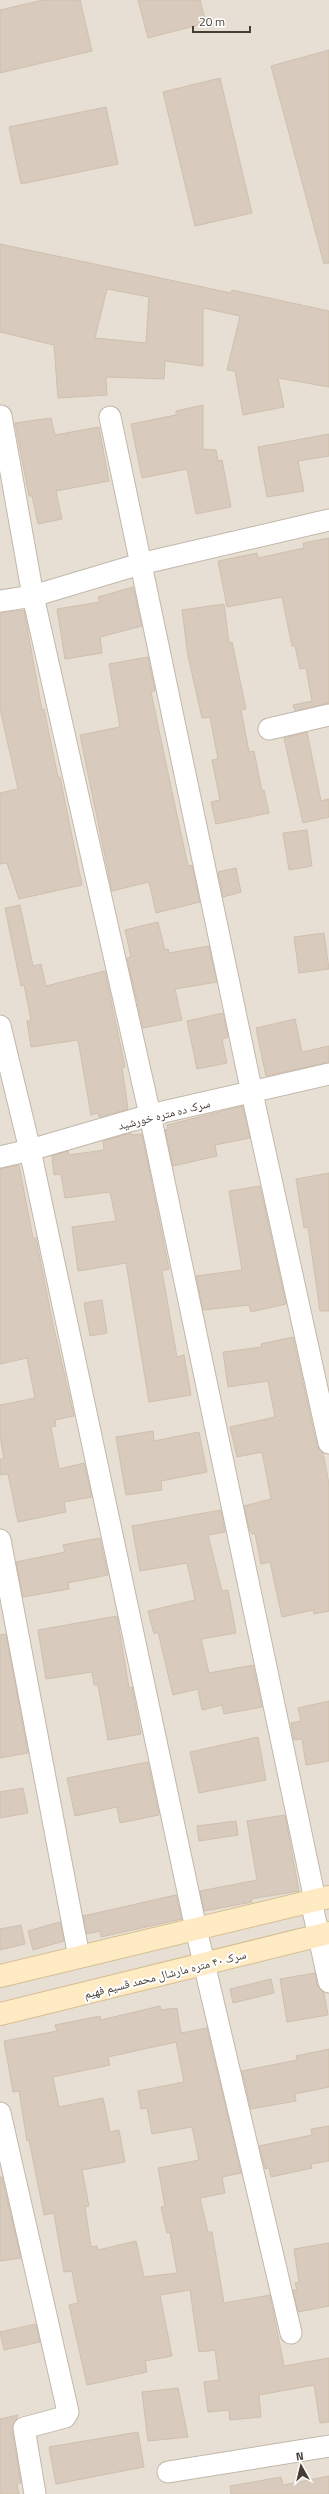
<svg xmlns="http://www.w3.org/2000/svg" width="329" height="2494" font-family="'Titillium Web','Noto Naskh Arabic',sans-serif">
<rect width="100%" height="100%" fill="#f3eee5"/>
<path fill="#e7dfd3" d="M0 0H329V2494H0Z"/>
<path fill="#d8cbbd" stroke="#d0bfad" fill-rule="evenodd" d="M43 0H80L92 51 0 73V10Z
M138 0H200L206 23 148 38Z
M329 50V263L324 264 271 66Z
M220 78 252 213 195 226 163 92Z
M106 107 118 164 21 184 9 127Z
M0 244 231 293 232 290 329 311V387L278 378 284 407 243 415 235 371 227 370 240 316 203 308V366L165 361 164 379 106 377 107 395 58 398 54 345 0 332ZM107 289 149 297 146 343 95 338Z
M203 405V449L216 450 218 461 222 460 231 507 196 514 187 469 142 478 131 424 176 415V411Z
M51 418 55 435 99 427 109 481 56 491 62 519 38 524 32 496H29L15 423Z
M329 434V456L298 461 304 491 267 497 258 447Z
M329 538V703L295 711 293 705 312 701 306 668 300 669 295 646H292L282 597 227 607 218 561 257 553 258 558 304 548 303 543Z
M133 587 142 626 100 637 102 653 65 659 57 609 100 602 98 597Z
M224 604 229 643 232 642 246 709 241 710 249 752 254 751 262 791 264 790 269 813 216 824 211 802 220 800 212 760 218 759 210 717 202 718 188 656 182 610Z
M24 610 42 710 44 709 58 777H60L82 885 19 899 7 863 0 864V793L18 789 0 709V613Z
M148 657 155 691 151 692 172 792 188 866 192 865 200 902 156 913 149 882 112 891 80 735 120 727 109 664Z
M307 732 321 801 329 799V817L303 823 284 738Z
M307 830 312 866 289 870 283 833Z
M236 868 241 892 223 897 218 872Z
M20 905 33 966 41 964 46 986 105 971 125 1067 122 1068 128 1109 99 1117 98 1113 91 1115 78 1040 31 1047 27 1021 31 1020 24 985 21 986 5 908Z
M158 922 165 950 168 949 169 953 209 946 217 982 175 989 182 1020 143 1028 127 958 131 957 125 930Z
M324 933 329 969 299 973 294 937Z
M223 1013 228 1037 222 1039 227 1063 197 1069 187 1021Z
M295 1019 302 1052 329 1046V1062L266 1076 256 1028Z
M243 1106 250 1138 215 1145 217 1156 173 1166 165 1130 168 1129 167 1125Z
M131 1133 132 1135 142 1134 169 1269 162 1271 177 1357 184 1355 191 1395 149 1402 126 1263 78 1271 72 1227 116 1221 110 1192 65 1198 61 1174 54 1175 52 1156 68 1151 69 1155 104 1150 103 1141Z
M19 1165 33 1238H36L53 1324 74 1416 55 1420 56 1426 51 1427 59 1469 84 1463 92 1497 64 1502 66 1512 18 1522 8 1474 0 1475V1459H4L0 1436V1405L35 1398 27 1358 0 1364V1169Z
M329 1173V1311H320L308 1227 304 1228 296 1179Z
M260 1186 286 1304 251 1312 249 1305 203 1310 196 1276 242 1270 229 1191Z
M102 1300 107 1333 90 1336 84 1303Z
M293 1337 317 1446 323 1453 329 1484V1611L314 1614 313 1610 282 1617 270 1562 261 1564 255 1534H252L249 1528 244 1506 271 1499 262 1452 237 1457 230 1427 275 1417 268 1381 228 1387 223 1352 262 1347 261 1344Z
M153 1431 154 1441 199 1432 207 1472 161 1481 162 1490 126 1495 116 1437Z
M221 1510 225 1532 208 1535 222 1591 228 1590 236 1633 201 1639 209 1673 253 1665 262 1707 224 1714 222 1705 202 1710 198 1689 173 1695 158 1632 154 1634 148 1611 195 1600 192 1585 187 1563 140 1571 132 1526Z
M100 1538 108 1575 68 1583 69 1589 23 1597 16 1562 65 1552 63 1545Z
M117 1616 129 1688 132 1687 141 1734 108 1740 98 1685H94L92 1672 46 1679 38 1630Z
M6 1634 28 1753 0 1758V1635Z
M329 1701V1761L306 1765 302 1739 294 1740 291 1723 301 1721 298 1708Z
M258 1737 266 1780 199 1793 190 1752Z
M148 1762 159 1815 120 1823 117 1807 75 1816 67 1778Z
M23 1788 28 1813 0 1818V1792Z
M285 1815 299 1891 251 1899 252 1902 204 1911 200 1891 257 1880 247 1821Z
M236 1821 238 1835 199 1841 197 1826Z
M176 1895 182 1919 101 1937 100 1931 87 1934 83 1916Z
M60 1922 64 1941 33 1950 28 1931Z
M21 1925 25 1944 0 1950V1929Z
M315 1973 317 1985 324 1993 328 2015 287 2022 280 1979Z
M271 1979 274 1993 233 2003 230 1989Z
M160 2006 161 2010 177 2008 181 2033 207 2028 241 2173 222 2177 225 2193 200 2198 208 2232H212L224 2303 270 2295 284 2366 329 2358V2422L320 2423 314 2385 259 2395 261 2417 230 2420 229 2410 208 2412 204 2382 219 2380 215 2350 199 2352 190 2290 160 2295 172 2356 145 2361 147 2372 87 2385 69 2305 78 2303 72 2271 64 2272 54 2213 44 2215 29 2140 27 2141 19 2091 13 2092 4 2041 57 2031 55 2025 100 2016 101 2020ZM176 2042 184 2082 138 2091 141 2109 147 2108 152 2134 192 2127 199 2160 158 2168 165 2206 161 2207 167 2233 170 2232 177 2273 144 2277 136 2241 98 2250 97 2246 91 2247 85 2207 89 2206 82 2170 125 2162 119 2130 110 2132 103 2098 59 2107 53 2077 110 2065 108 2057Z
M329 2049V2087L295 2094 296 2101 251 2109 242 2071 297 2060 296 2056Z
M329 2126V2161L311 2164 312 2168 271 2177 269 2168 265 2169 259 2146 312 2135 311 2129Z
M0 2177H2L21 2258 0 2261Z
M329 2243V2306L298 2312 293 2290H297L295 2283 299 2282 294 2249Z
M36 2324 40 2342 4 2350 0 2332Z
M178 2388 188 2437 148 2441 142 2392Z
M18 2415 12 2430 21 2483 17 2484 19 2494H0V2419Z
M138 2432 144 2467 56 2484 49 2447Z
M329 2476V2494H231L230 2486 281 2477 283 2485Z"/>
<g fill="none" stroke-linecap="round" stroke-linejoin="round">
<defs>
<path id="street" d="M1 416 33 596 150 1115 315 1900
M110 417 252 1093 329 1443
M0 601 33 596 140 564 329 520
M269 729 329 715
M0 1026 30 1150 196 1929 291 2333
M0 1157 30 1150 150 1115 329 1074
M0 1540 79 1957
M311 1901 329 1982
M0 2113 68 2412 65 2417 24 2428 35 2494
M168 2472 329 2446"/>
<path id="secondary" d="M0 1976 329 1897
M0 2014 329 1933"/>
</defs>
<use href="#street" stroke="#c2b7aa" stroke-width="23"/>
<use href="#secondary" stroke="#d5be93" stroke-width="24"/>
<use href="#street" stroke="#fff" stroke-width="21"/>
<use href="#secondary" stroke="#ffebc3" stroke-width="22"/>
</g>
<g text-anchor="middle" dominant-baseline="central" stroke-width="4" stroke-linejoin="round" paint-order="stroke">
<g font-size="12" fill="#463d34" stroke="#fff">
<text transform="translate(164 1114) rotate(-14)">سرک ده متره خورشید</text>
<text transform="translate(165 1974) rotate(-14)">سرک ۴۰ متره مارشال محمد قسیم فهیم</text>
</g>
</g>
<g transform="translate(301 2466) rotate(352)" stroke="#ffffff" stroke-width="3" paint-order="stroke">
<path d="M0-3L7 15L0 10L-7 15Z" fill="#463d34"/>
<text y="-6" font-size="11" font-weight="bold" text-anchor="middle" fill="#463d34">N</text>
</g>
<path d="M193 26v6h57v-6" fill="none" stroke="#463d34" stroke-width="2"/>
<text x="199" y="26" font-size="12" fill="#463d34" stroke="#ffffff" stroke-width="3" paint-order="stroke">20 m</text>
</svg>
